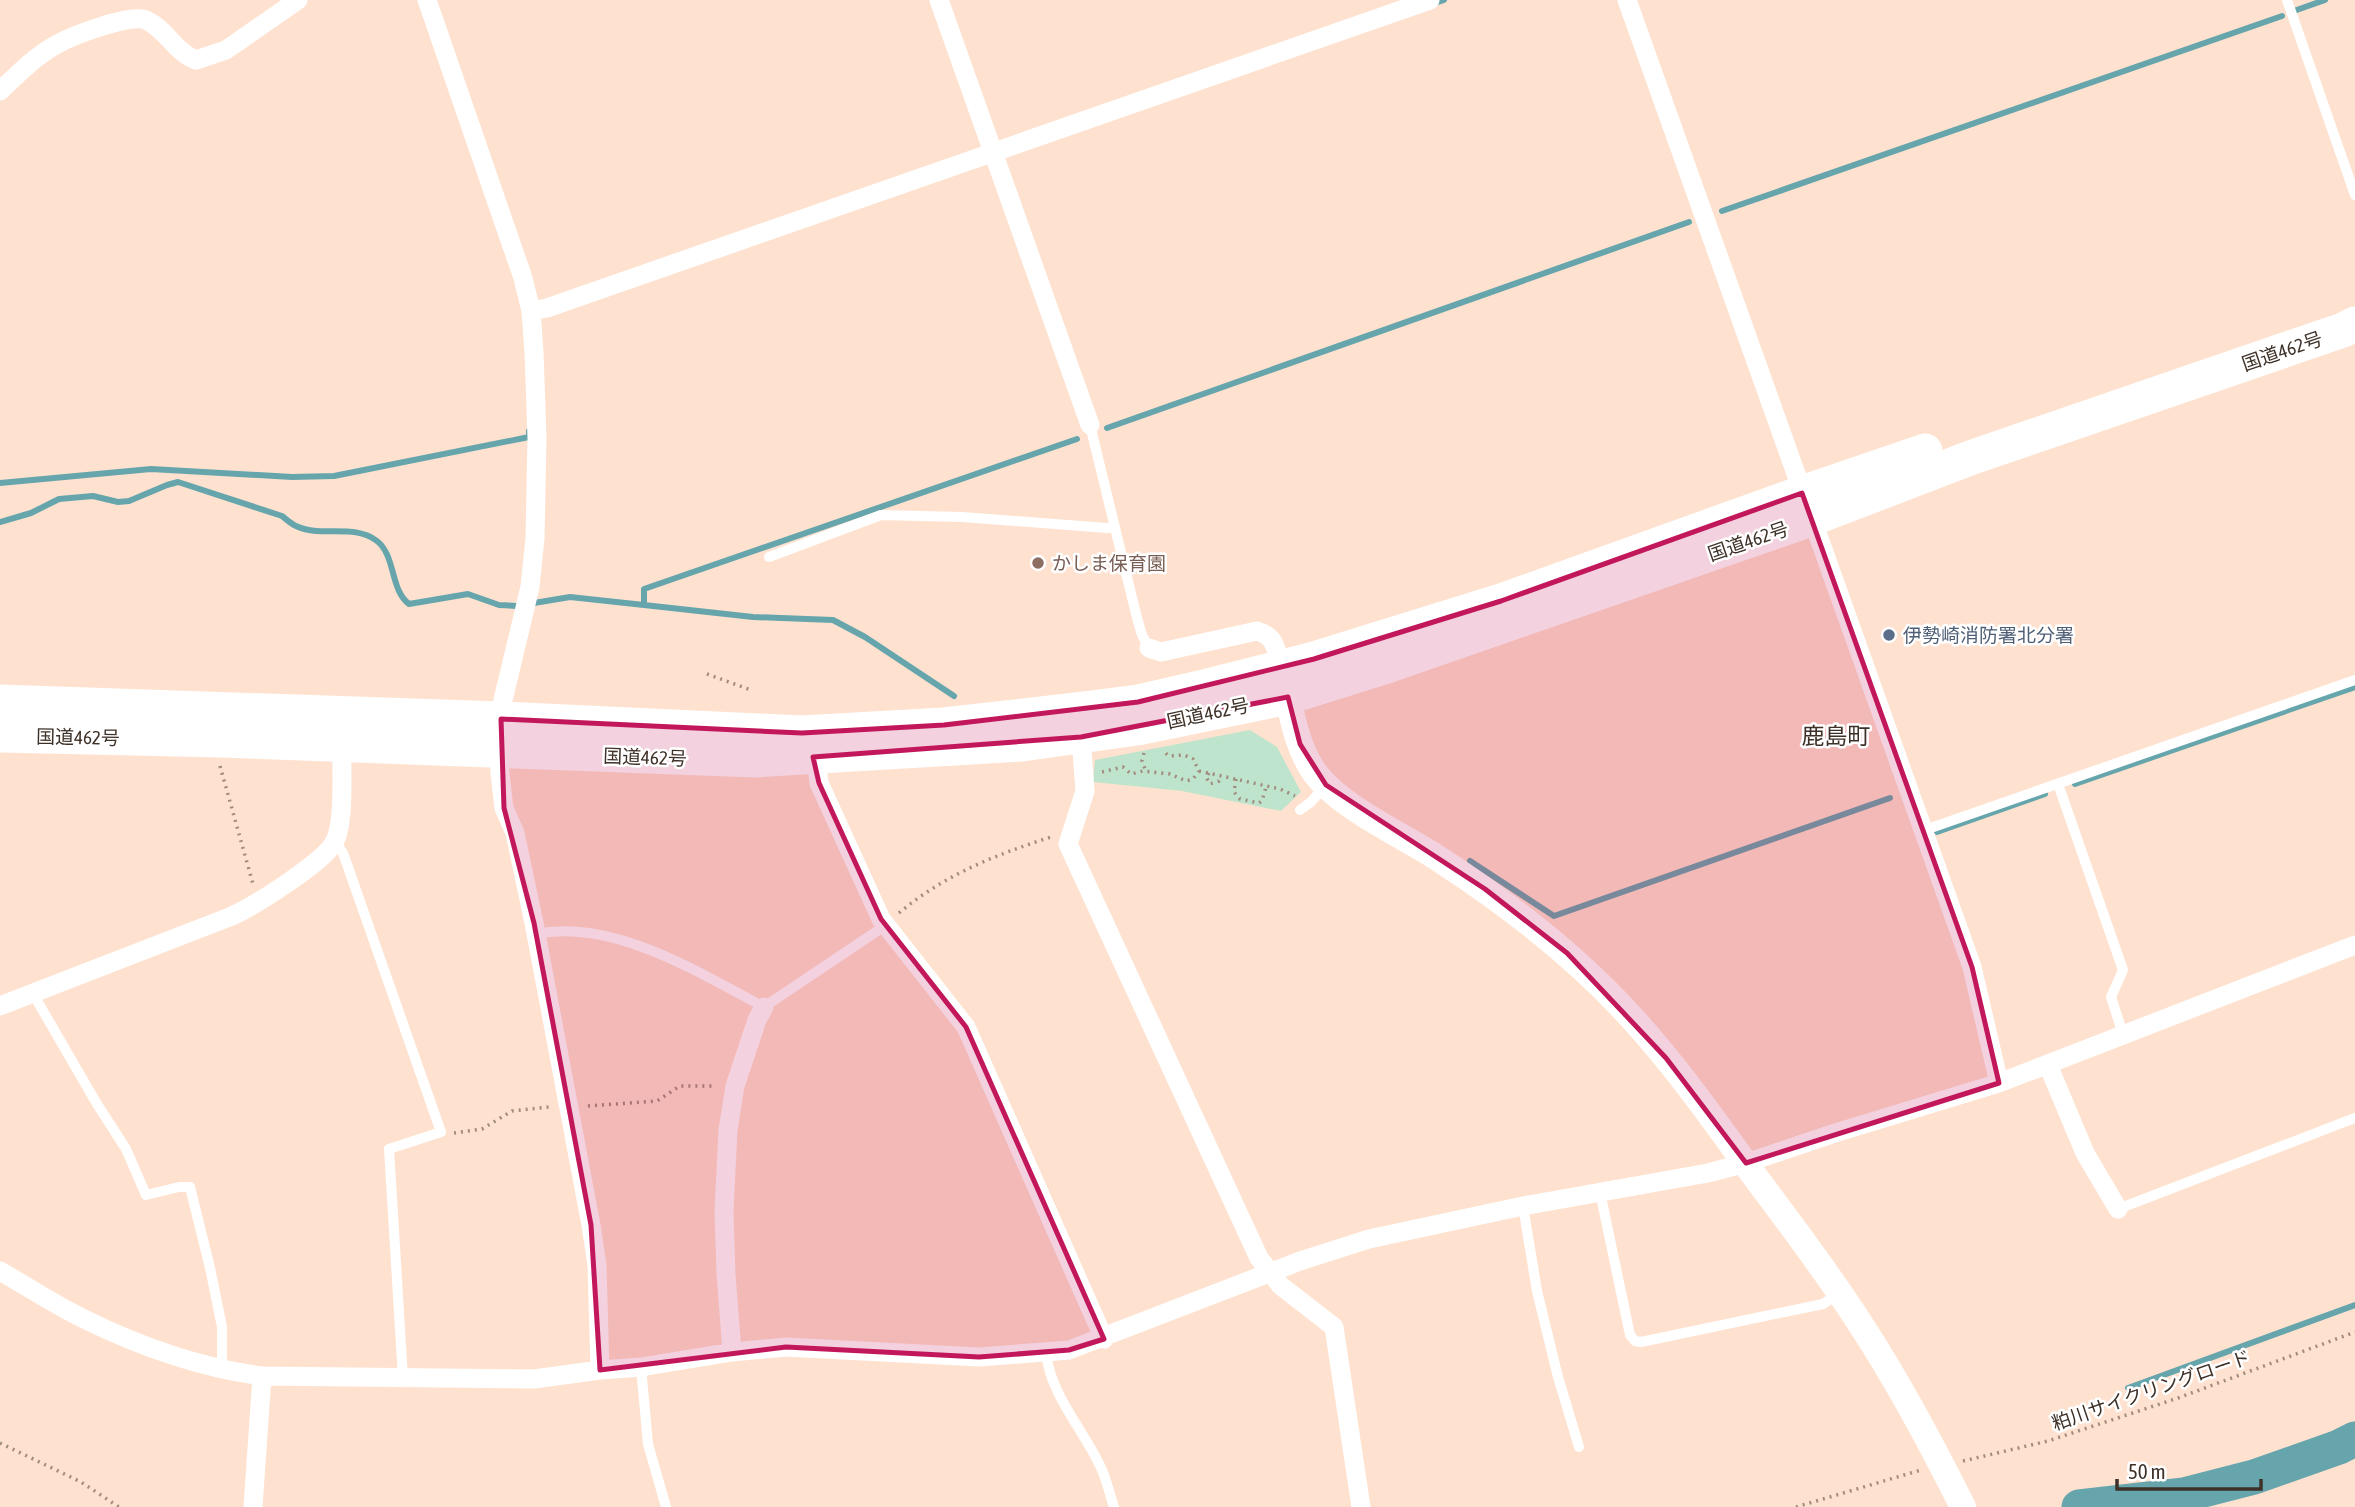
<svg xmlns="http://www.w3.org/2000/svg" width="2355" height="1507" font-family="'Asap Condensed','Noto Sans JP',sans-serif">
<rect width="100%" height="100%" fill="#fee2cf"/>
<path fill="#bfe4cd" d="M1250 730 1277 747 1301 792 1281 811 1182 791 1093 782 1095 760Z"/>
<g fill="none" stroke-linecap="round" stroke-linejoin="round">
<path stroke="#67a5ad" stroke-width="6" d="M1432 4 1444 0
M2291 12 2325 0
M1722 211 2282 16
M1107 428 1689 222
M0 483 151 469 292 477 334 476 529 437V431
M0 522 31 513 59 499 93 496 118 502 129 501 167 485 178 482 282 516C286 519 291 524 296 526 321 538 354 523 377 541 396 556 390 590 409 604L468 594 499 605 517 606
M534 603 570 597 644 605V589L1077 439
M644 605 753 617 833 620 865 637 954 696
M2075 784 2355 687
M1937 832 2045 794
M1470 861 1554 916 1890 798
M2128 1388 2355 1305
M2184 1495 2187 1507"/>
<path stroke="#67a5ad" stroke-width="35" d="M2079 1507 2184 1495 2254 1477 2339 1447 2355 1439"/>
<path stroke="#a18c7e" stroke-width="3.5" stroke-dasharray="2 5" stroke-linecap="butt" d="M707 674 751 690
M1144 753 1142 761 1145 769
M220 766 253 884
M1199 771 1280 789 1295 796
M1102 772 1123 767 1131 774 1143 771 1170 774 1186 781 1193 779 1199 771 1193 759 1184 755 1169 756 1162 750
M1209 773 1206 777 1210 784 1219 781 1220 776
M1236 779 1234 792 1240 799 1259 803 1262 801 1266 787
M899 913C944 875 995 855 1051 837
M588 1106 657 1101 680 1086H716
M454 1133 482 1129 512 1111 549 1107
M0 1443 81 1482 119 1507
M1963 1461 2048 1441 2178 1398 2355 1332
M1796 1507 1921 1470"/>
<path stroke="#fff" stroke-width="10" d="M2287 0 2355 195
M1090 425 1137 618 1142 635 1149 648
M769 557 881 515 962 517 1107 528 1115 527
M2058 784 2123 970 2111 997 2123 1034
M1300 810 1311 802 1325 786
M1922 831 2355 680
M335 842 343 853 441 1132 389 1149 403 1378
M536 934C613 918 699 973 764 1007L886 925
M32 992 97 1104 126 1149 146 1195 179 1187H190L210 1268 222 1327V1370
M1600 1192 1630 1335 1635 1341 1641 1342 1823 1304 1838 1294
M1523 1206 1537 1291 1558 1377 1579 1447
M2118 1209 2355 1118
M1046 1352C1050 1396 1085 1431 1102 1470 1107 1482 1110 1495 1114 1507
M641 1367 648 1444 666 1507"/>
<path stroke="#fff" stroke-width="19" d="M427 0 523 278 531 311 534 352 537 438 535 538 530 587 503 700 499 751 500 773 504 808 515 833 534 923 591 1225 597 1265 600 1370
M939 0 1090 425
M1627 0 1972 967 1999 1083
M0 91C17 75 33 58 54 46 69 37 130 13 146 20 166 29 175 52 196 60L226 50 298 0
M531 311 547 308 1430 0
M1149 648 1161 652 1257 631C1277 637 1276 651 1281 668
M1081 737 1085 791 1068 844 1259 1258 1281 1286 1334 1327 1361 1507
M816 757 819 783 881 919 966 1027 1104 1339
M0 1006 232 916C254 906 326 861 335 841 345 820 341 770 342 745
M2048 1065 2085 1153 2118 1209
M0 1271C28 1287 55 1305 84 1319 139 1346 201 1368 262 1376L534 1379 600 1370 641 1367 732 1352 786 1347 979 1357 1069 1350 1300 1261 1369 1239 1523 1206 1708 1173 1746 1163 1835 1133 1999 1083 2355 945
M732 1352 726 1274 724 1211 728 1130 735 1086 757 1020 764 1007
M253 1507 262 1376"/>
<path stroke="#fff" stroke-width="26" d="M1284 680C1291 710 1296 747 1315 773 1340 807 1400 834 1436 857 1507 903 1574 954 1631 1017 1678 1068 1718 1126 1759 1182 1794 1229 1830 1276 1861 1325 1899 1383 1932 1445 1963 1507"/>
<path stroke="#fff" stroke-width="35" d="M0 702 501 719 802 733 944 725 1093 708 1138 702 1208 686 1314 659 1501 601 1802 493 1925 451
M0 735 222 740 755 760 1022 744 1137 728 1288 697 1390 665 1811 519 1970 458 2343 330 2355 324"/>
</g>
<path fill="#c2185b" fill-opacity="0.2" stroke="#c2185b" stroke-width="5" stroke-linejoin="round" d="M1802 493 1972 967 1999 1083 1746 1163 1666 1058 1567 953 1485 889 1326 785 1300 744 1288 697 1081 737 813 757 819 783 881 919 966 1027 1104 1339 1069 1350 979 1357 786 1347 600 1370 591 1225 534 923 504 808 501 719 802 733 944 725 1138 702 1314 659 1501 601Z"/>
<circle fill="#8d6e63" stroke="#fff" stroke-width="2.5" cx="1038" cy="563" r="7"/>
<circle fill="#5c6f8a" stroke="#fff" stroke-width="2.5" cx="1889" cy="635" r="7"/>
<g text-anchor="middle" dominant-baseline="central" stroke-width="5" stroke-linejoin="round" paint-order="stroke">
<g font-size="19" fill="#3e3128" stroke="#fff">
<text transform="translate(2282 351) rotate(-19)">国道462号</text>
<text transform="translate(1748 541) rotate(-19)">国道462号</text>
<text transform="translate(1208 713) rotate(-12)">国道462号</text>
<text transform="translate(78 737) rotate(1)">国道462号</text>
<text transform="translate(645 757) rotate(2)">国道462号</text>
<text transform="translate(2151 1390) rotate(-19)">粕川サイクリングロード</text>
</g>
<g font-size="19" fill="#785e54" stroke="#fff" text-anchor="start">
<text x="1052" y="563">かしま保育園</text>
</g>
<g font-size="19" fill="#4e5e75" stroke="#fff" text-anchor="start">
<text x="1903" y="635">伊勢崎消防署北分署</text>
</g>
<g font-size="23" fill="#3e3128" stroke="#fff">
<text x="1836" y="736">鹿島町</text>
</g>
</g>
<path d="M2117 1479v10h144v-10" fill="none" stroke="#3e3128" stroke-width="3.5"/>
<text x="2128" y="1479" font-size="21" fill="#3e3128" stroke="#ffffff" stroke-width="5" paint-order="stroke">50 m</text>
</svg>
